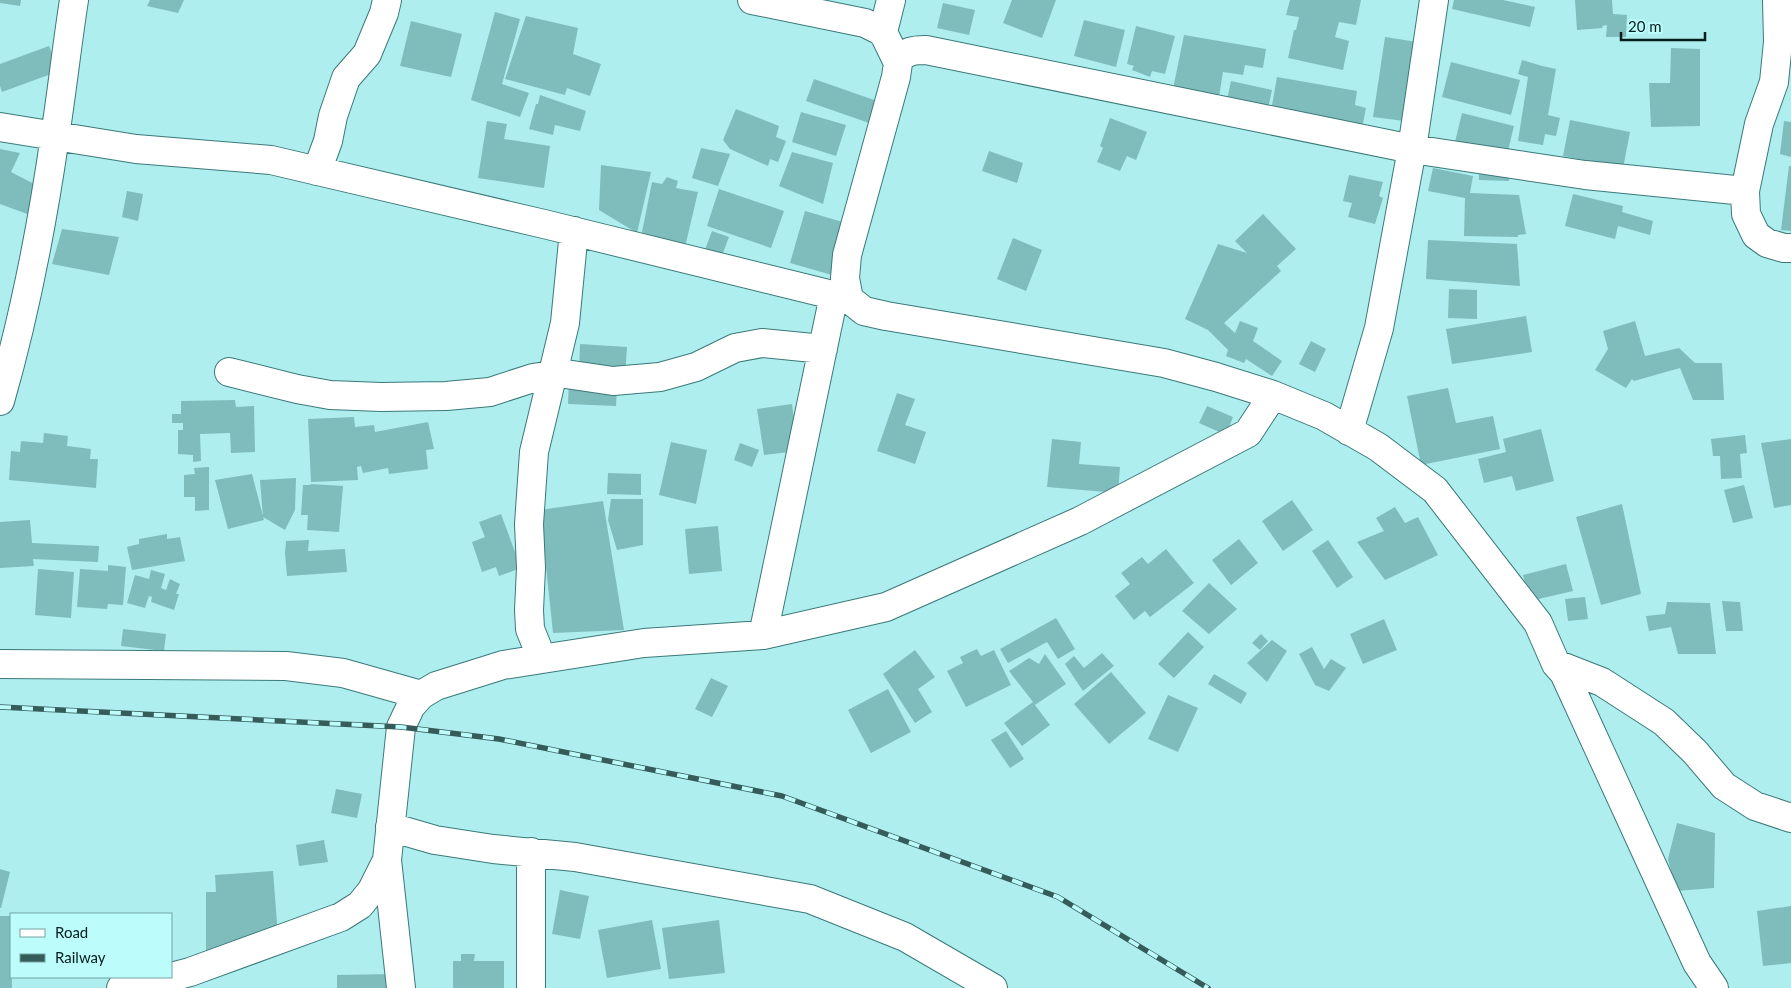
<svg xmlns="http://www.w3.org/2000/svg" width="1791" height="988" font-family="Lato,sans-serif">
<rect width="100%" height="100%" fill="#afeeee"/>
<path fill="#7fbdbd" d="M0 0H21L20 6 0 3Z
M150 0H184L178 13 147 6Z
M1012 0H1056L1042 38 1003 23Z
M1290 0H1361L1356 25 1339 22 1335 37 1349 41 1343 70 1288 58 1294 30H1296L1299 17 1286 15Z
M1454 0H1503L1535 7 1530 27 1452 9Z
M1575 0H1612L1613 14 1627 15 1626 37H1606L1607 25 1602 26 1603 28 1577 30Z
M943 3 975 10 969 35 937 28Z
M495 12 520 19 502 84 529 93 520 117 471 100Z
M526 16 578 28 573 54 601 64 590 96 567 88 565 95 505 79Z
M1084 20 1125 30 1116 67 1074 56Z
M411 21 462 34 451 77 400 66Z
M1136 26 1175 36 1165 74 1152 71 1150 77 1132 70 1134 66 1127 64Z
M1184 35 1266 49 1263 68 1245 65 1243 75 1223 72 1219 97 1173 89Z
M1385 37 1424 43 1412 122 1373 117Z
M49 46 59 71 2 92 0 86V64Z
M1671 48 1700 49V126L1651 127 1649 83H1670Z
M1522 60 1542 66 1556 69 1548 115 1560 118 1556 136 1545 134 1543 145 1518 141 1528 77 1518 74Z
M1451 62 1520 80 1511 115 1442 97Z
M1277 77 1357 91 1355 105 1366 108 1362 128 1271 111Z
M814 79 877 101 869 123 806 101Z
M1231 81 1272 90 1267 113 1226 104Z
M540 95 586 111 580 131 555 125 553 135 529 129 536 104H538Z
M736 109 779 126 776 137 786 141 778 162 770 159 768 166 730 149 723 140Z
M801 112 846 125 836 156 792 142Z
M1462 113 1514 126 1506 159 1454 146Z
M1110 118 1147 132 1136 160 1127 156 1120 171 1097 162 1103 148 1100 146Z
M1570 120 1630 132 1623 168 1563 156Z
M487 121 507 124 504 139 550 146 544 188 478 178Z
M1784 121 1791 122V157L1780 154Z
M701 148 730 154 718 186 692 178Z
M0 149 20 153 11 172 40 187 30 215 0 204Z
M989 151 1023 163 1017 183 982 171Z
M792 152 833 163 823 204 779 186Z
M601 165 651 172 637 233 599 210Z
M1789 166H1791V231L1781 230Z
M1433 168 1473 176 1470 193 1519 195 1526 234 1518 235V237L1464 236 1465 198 1428 191Z
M1479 170 1510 171 1509 181 1479 180Z
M1349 175 1383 182 1379 196 1383 198 1375 224 1348 217 1352 203 1343 201Z
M667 177 678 181 676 188 698 192 685 247 641 237 652 182 662 184Z
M719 189 784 211 771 248 707 226Z
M127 191 143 194 138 221 122 217Z
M1573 194 1623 206 1622 212 1653 221 1650 235 1618 226 1615 239 1565 226Z
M805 211 853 225 839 277 790 263Z
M1263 214 1296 249 1277 266 1281 271 1224 323 1235 333 1240 321 1258 328 1253 341 1282 361 1272 376 1246 359 1244 363 1226 356 1228 350 1208 330 1185 319 1218 244 1247 253 1235 241Z
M62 229 119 237 109 275 52 264Z
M712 231 729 237 718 266 701 260Z
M1013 238 1042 250 1026 291 997 279Z
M1428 240 1517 244 1520 286 1426 279Z
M1449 289 1477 290V319L1448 318Z
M1526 316 1532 352 1452 364 1446 329Z
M1635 321 1645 356 1679 348 1695 363H1722L1724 400H1693L1680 368 1634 381 1632 379 1626 388 1595 370 1608 349 1603 331Z
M1311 341 1326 349 1315 372 1299 364Z
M580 344 627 347 625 378 579 375Z
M569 379 617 386 616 406 568 404Z
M1448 388 1456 423 1493 416 1500 449 1421 465 1407 396Z
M897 393 915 399 905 425 926 432 915 464 877 451Z
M235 400 236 407 254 406 255 452 231 453 230 433 200 434 201 461 193 462V455L178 454V430H183V423H172V414H181V401Z
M792 404 798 451 764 455 757 409Z
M1207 406 1233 417 1226 435 1199 423Z
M354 417 355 427 374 425 375 432 428 422 434 449 426 450 428 469 389 474 388 468 363 473 361 466 357 467 358 480 311 482 308 419Z
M1541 429 1554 481 1516 491 1512 476 1484 483 1478 459 1506 452 1503 439Z
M44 433 68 436 67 446 91 449 90 459H98L96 488 9 480 11 451 20 452 21 441 43 443Z
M1745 435 1747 453 1740 454 1742 478 1721 479 1720 456H1713L1711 439Z
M1052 439 1081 442 1079 464 1120 467 1118 493 1047 487Z
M1791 439V505L1774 508 1761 443Z
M671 442 707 450 696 504 659 495Z
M740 443 759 450 752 467 734 460Z
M209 467V510L195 511V497H184V475L195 474 194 468Z
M608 473 641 474V495L607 494Z
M252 474 264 520 228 529 215 480Z
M296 478 295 510 285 530 263 517 260 480Z
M311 484 343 486 339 532 307 530 308 515H301L303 485H310Z
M1744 485 1753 518 1733 523 1724 490Z
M611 499H643V545L617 550 608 520Z
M1292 500 1313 530 1283 551 1262 521Z
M603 501 624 630 553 633 540 510Z
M1622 504 1641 594 1601 605 1576 517Z
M1395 507 1405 523 1418 517 1438 555 1385 580 1357 542 1384 531 1376 518Z
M501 514 521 568 499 576 496 567 482 572 472 542 485 537 479 522Z
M30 520 32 543 99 546 98 562 33 559 34 566 0 568V522Z
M718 526 722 571 689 574 685 529Z
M167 534V539L180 537 185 561 132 570 127 547 139 544V539Z
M1239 539 1258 563 1231 585 1212 560Z
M309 540 308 551 345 549 347 572 287 576 285 553 286 541Z
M1328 540 1353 577 1337 588 1312 551Z
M1166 549 1194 583 1150 617 1145 611 1134 620 1115 596 1130 584 1121 573 1142 557 1148 564Z
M1566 564 1573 591 1530 601 1523 575Z
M108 565 126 567 123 605 108 604 107 609 77 607 80 569 108 571Z
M38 569 74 572 71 618 35 615Z
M151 570 165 574 161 588 166 590 170 579 180 584 176 594H179L174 610 151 602 152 597 149 596 145 608 127 603 135 575 149 579Z
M1209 583 1237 609 1209 634 1182 611Z
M1585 597 1588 619 1568 621 1565 599Z
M1722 601 1740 602 1743 631H1726Z
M1667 602 1710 603 1716 654H1678L1671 627 1649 631 1646 616 1665 614Z
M1056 618 1075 649 1058 659 1047 642 1008 663 1000 649Z
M1384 619 1397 650 1363 664 1350 634Z
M123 629 166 634 164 651 121 646Z
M1188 632 1204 647 1174 678 1158 664Z
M1261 634 1268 641 1260 650 1252 643Z
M1272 640 1287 651 1267 682 1247 663Z
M1312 647 1324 669 1331 659 1346 668 1329 691 1315 685 1299 654Z
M977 649 981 656 994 650 1011 685 966 707 947 671 963 663 960 657Z
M915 650 935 677 918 689 932 712 915 723 883 674Z
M1102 653 1114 666 1083 691 1065 664 1074 656 1084 668Z
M1045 654 1066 684 1035 705 1050 725 1022 746 1004 723 1033 702 1009 671 1029 658 1039 664Z
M1111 672 1146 713 1109 744 1074 704Z
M1214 674 1247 693 1241 704 1208 684Z
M711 678 728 686 712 717 695 709Z
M888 689 911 732 871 753 848 710Z
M1168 695 1198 708 1178 752 1148 739Z
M1006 731 1024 759 1010 768 991 740Z
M336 789 362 794 357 818 331 813Z
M1677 823 1715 833 1714 888 1676 891 1668 859Z
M324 840 328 862 299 866 296 845Z
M0 869 10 872 1 908H0Z
M273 871 278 936 206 955V892H216L215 875Z
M560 890 589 896 580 939 552 934Z
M1791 906V963L1763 966 1757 911Z
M0 916H11L12 988H0Z
M652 920 661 969 607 978 598 930Z
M719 920 725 973 669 979 662 928Z
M461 954H475L474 961H504V988H453V961H461Z
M395 974V988H337V975Z"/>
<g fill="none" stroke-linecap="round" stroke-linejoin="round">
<defs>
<path id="minor" d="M752 0 865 23 883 32 898 63 896 77 847 255 845 278 849 299 864 311 886 316 1164 363 1216 377 1273 395 1324 416 1378 447 1435 490 1538 623 1556 664 1564 673 1697 963 1714 988
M1777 0 1778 42 1774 82 1759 124 1745 191 1746 214 1756 235 1767 243 1784 248H1791
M883 32 891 0
M897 61C906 51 913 50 926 50L1412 149 1585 175 1745 191
M0 127 136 149 271 160 544 224 849 299
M317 171 328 141 333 116 346 78 367 54 384 13 387 0
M229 372 297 389 330 395 381 397 446 396 490 392 533 378 552 375
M552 372 613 381 660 377 696 367 735 348 762 343 823 349
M0 401C25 314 42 226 55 136 62 91 67 45 74 0
M1349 431 1379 328 1412 149 1434 0
M763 635 834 295
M542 659 530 629 529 610 531 568 529 524 534 452 565 323 574 231
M0 664 286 666 343 673 421 695
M1556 664 1602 682 1664 722 1695 752 1724 786 1755 806 1791 818
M390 827 435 840 493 849 575 857 810 899 905 937 993 988
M531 852V988
M387 860 401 988
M171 977 190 972 341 917 360 905 372 890 387 860 401 727 411 706 421 695 436 686 503 665 644 643 763 635 886 607 1080 521 1248 433 1273 395
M121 988 171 977"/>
</defs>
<use href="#minor" stroke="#3b7979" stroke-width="30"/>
<use href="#minor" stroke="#fff" stroke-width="28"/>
<defs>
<path id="rail" d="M0 707 401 727 499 739 782 796 1058 897 1208 988"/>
</defs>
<use href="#rail" stroke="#365b5b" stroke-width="5.5"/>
<use href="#rail" stroke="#bcfcfb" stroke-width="4" stroke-dasharray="11" stroke-linecap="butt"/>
</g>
<rect x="10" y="913" width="162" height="65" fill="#bcfcfb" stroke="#72a3a3"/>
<rect x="20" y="929" width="25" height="8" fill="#ffffff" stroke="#72a3a3"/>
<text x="55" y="938" font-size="15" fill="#041e1e">Road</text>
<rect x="20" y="954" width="25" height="8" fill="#365b5b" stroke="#72a3a3"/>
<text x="55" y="963" font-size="15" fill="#041e1e">Railway</text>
<path d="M1621 32v8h84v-8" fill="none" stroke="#041e1e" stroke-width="2.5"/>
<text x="1628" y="32" font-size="15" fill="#041e1e" stroke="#bcfcfb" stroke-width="4" paint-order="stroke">20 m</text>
</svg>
